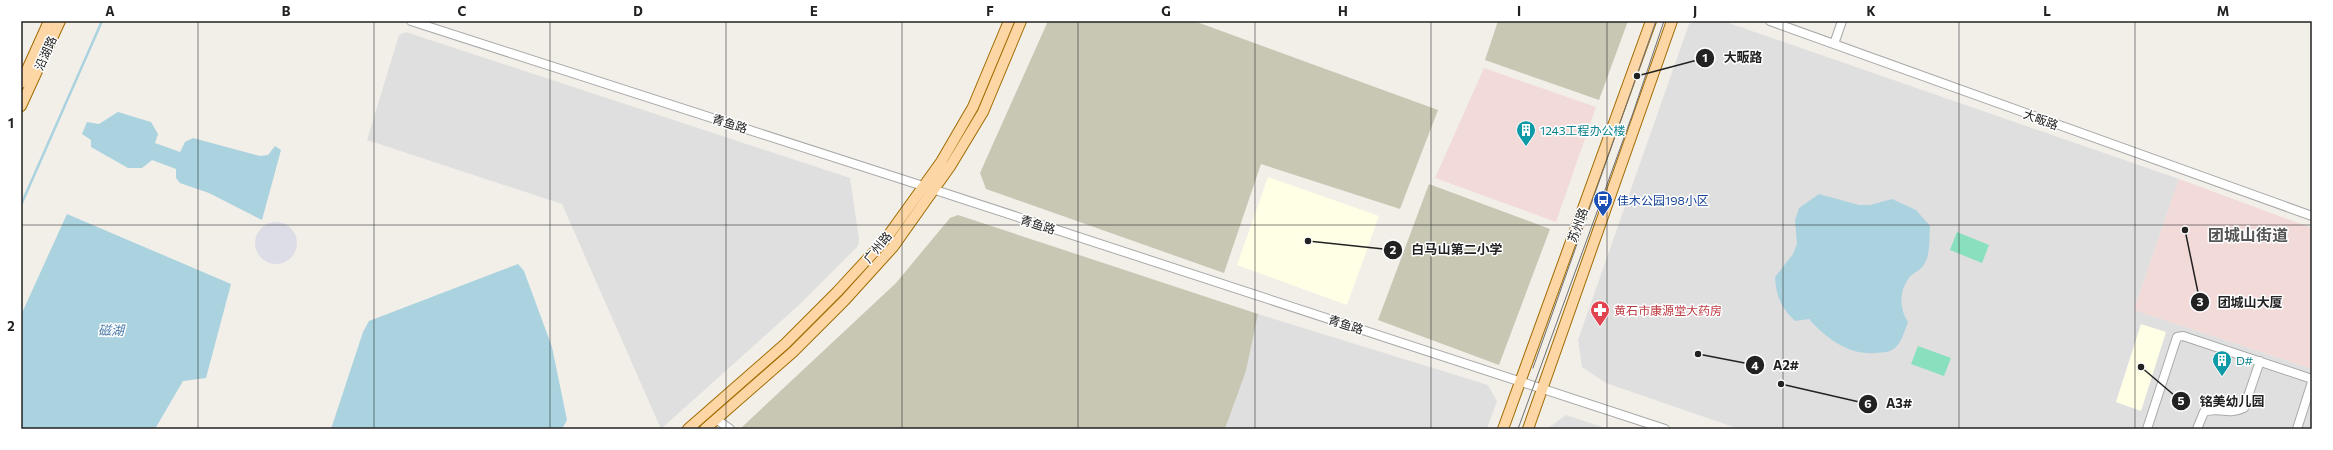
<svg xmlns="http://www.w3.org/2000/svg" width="2333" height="450" font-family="Commissioner,'Noto Sans SC',sans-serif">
<rect width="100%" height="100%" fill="#f2efe9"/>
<path fill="#e0dfdf" d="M1697 21H1723L2179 179 2134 310 2312 369V429H1739L1606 383 1582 367 1578 340 1689 24Z
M406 32 850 178 859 239 858 246 799 305 661 429 562 204 367 140 399 35Z
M1258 314 1488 385 1497 401 1487 429H1225L1246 371Z
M1566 415 1608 429H1547Z"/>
<path fill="#f2dad9" d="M1484 68 1596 107 1556 222 1435 178Z
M2179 179 2312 228V369L2134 310Z"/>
<path fill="#ffffe5" d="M1268 177 1379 216 1347 305 1237 265Z
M2141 324 2166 332 2141 411 2116 402Z"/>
<path fill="#c7c7b4" d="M1048 21H1194L1438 110 1400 209 1261 164 1224 273 986 189 980 173Z
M1498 21H1628L1599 100 1485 60Z
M1429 184 1550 229 1499 365 1378 320Z
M958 215 1258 314 1246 371 1225 429H745L742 427 896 283 945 224 950 218Z"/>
<path fill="#88e0be" d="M1957 232 1989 245 1982 263 1950 250Z
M1918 346 1951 358 1944 376 1911 364Z"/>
<path fill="#dddde8" d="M255 243a21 21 0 1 1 42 0a21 21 0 1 1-42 0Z"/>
<path fill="#aad3df" d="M118 112 151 122 158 134 155 143 180 152 185 142 193 138 260 156 268 155 275 146 281 150 262 220 209 193 180 183 176 178V169L152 160 142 168H128L91 147V140L82 134 87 122 99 124Z
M1819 194 1859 205H1870L1892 199 1916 210 1930 226C1929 238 1931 256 1923 266 1920 271 1912 273 1909 278 1899 292 1899 308 1908 322 1905 329 1902 342 1896 347 1890 353 1884 352 1876 353 1848 355 1827 339 1809 319L1795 321C1781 308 1776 296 1775 277L1793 254 1797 244 1795 220 1799 208Z
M67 214 231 284 206 378 183 381 155 429H21V315Z
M518 264 524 271 552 347 567 420 562 429H331L363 332 369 321Z"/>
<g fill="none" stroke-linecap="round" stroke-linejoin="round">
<path stroke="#aad3df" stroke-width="2.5" d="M21 205 102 21"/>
<defs>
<path id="minor" d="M411 21 923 186 1665 429
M1770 21 2312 216
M1834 44 1842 21
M716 419 730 429
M2147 429 2177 337 2183 336 2312 379
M2197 429 2204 412C2218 406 2227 416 2244 408L2260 361
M2297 429 2312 382"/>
<path id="major" d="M21 83 49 21
M21 106 60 21
M688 429 785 344 837 292 885 240 941 162 973 107 1009 21
M705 429 793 352 845 300 893 247 951 165 983 112 1021 21
M1503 429 1651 21
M1528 429 1672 21"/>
</defs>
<use href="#minor" stroke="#a9a9a9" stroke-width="10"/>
<use href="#major" stroke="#a06b00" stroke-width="12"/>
<use href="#minor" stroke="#fff" stroke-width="8"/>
<use href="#major" stroke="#fcd6a4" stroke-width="10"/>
<path stroke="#707070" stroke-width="1" d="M1533 368 1656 21
M1518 429 1633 113 1664 21"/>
</g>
<path fill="none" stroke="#222" stroke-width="1" stroke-opacity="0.55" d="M198 21V429M374 21V429M550 21V429M726 21V429M902 21V429M1078 21V429M1255 21V429M1431 21V429M1607 21V429M1783 21V429M1959 21V429M2135 21V429M21 225H2312"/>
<defs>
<symbol id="building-pin" viewBox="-11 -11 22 30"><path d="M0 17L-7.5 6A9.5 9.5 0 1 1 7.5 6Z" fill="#0f9aa8" stroke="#fff"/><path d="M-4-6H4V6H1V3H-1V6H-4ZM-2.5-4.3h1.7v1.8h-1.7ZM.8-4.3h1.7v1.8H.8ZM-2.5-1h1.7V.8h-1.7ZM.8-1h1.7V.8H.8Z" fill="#fff"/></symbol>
<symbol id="bus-pin" viewBox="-11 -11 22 30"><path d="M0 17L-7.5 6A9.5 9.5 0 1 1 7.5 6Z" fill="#1a4fb4" stroke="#fff"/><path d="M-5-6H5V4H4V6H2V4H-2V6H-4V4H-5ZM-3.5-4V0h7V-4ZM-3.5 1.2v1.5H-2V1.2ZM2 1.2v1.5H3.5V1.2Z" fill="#fff"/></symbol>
<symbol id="pharmacy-pin" viewBox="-11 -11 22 30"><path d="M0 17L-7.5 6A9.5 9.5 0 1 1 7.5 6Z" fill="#e0444e" stroke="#fff"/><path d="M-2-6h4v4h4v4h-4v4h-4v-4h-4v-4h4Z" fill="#fff"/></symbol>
</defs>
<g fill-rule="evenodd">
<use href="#building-pin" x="1515" y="119" width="22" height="30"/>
<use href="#bus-pin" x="1592" y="189" width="22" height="30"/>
<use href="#pharmacy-pin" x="1589" y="299" width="22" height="30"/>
<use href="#building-pin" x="2211" y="349" width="22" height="30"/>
</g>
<g text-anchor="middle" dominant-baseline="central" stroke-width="3" stroke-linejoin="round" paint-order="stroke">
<g font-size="12" fill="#222" stroke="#fff">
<text transform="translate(45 53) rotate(-66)">沿湖路</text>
<text transform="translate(2041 119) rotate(20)">大畈路</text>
<text transform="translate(730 123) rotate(18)">青鱼路</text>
<text transform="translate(1038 224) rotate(18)">青鱼路</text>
<text transform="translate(1577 225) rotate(-70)">苏州路</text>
<text transform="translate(877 247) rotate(-50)">广州路</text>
<text transform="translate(1346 324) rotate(18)">青鱼路</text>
</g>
<g font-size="12" fill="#0d838f" stroke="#fff" text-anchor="start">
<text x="1540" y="130">1243工程办公楼</text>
<text x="2236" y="360">D#</text>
</g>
<g font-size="12" fill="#164399" stroke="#fff" text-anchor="start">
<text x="1617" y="200">佳木公园198小区</text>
</g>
<g font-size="12" fill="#be3a42" stroke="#fff" text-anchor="start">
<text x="1614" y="310">黄石市康源堂大药房</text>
</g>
<g font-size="13" font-style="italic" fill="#4a7aab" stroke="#fff">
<text x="111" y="330">磁湖</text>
</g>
<g font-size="16" font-weight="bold" fill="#555" stroke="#fff">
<text x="2248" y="234">团城山街道</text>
</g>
</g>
<path fill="none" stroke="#222" stroke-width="1.5" d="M1637 76L1705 58M1308 241L1393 250M2185 230L2200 302M1698 354L1755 365M2141 367L2181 401M1781 384L1868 404"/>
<g fill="#222" stroke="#fff" stroke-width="1.5">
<circle cx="1637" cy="76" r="4"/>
<circle cx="1308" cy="241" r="4"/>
<circle cx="2185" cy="230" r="4"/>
<circle cx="1698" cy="354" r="4"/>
<circle cx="2141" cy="367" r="4"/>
<circle cx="1781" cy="384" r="4"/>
<circle cx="1705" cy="58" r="10"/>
<circle cx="1393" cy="250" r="10"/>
<circle cx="2200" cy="302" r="10"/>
<circle cx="1755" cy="365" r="10"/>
<circle cx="2181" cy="401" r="10"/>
<circle cx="1868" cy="404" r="10"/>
</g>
<g font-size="12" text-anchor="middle" font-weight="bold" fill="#fff">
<text x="1705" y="62">1</text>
<text x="1393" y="254">2</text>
<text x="2200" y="306">3</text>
<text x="1755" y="370">4</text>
<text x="2181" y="405">5</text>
<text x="1868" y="408">6</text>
</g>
<g font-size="13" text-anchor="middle" font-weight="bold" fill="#222" stroke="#fff" stroke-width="3" stroke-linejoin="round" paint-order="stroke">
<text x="1743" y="62">大畈路</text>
<text x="1457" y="254">白马山第二小学</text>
<text x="2250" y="307">团城山大厦</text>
<text x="1786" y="370">A2#</text>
<text x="2232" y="406">铭美幼儿园</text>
<text x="1899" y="408">A3#</text>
</g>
<rect width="2333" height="450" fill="none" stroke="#ffffff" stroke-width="44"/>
<rect x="22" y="22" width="2289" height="406" fill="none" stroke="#222" stroke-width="1.5"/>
<g font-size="13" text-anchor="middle" font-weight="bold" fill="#222">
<text x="110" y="16">A</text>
<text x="286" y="16">B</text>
<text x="462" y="16">C</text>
<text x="638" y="16">D</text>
<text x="814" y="16">E</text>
<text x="990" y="16">F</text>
<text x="1166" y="16">G</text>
<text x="1343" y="16">H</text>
<text x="1519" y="16">I</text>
<text x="1695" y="16">J</text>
<text x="1871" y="16">K</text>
<text x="2047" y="16">L</text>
<text x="2223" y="16">M</text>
<text x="11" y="128">1</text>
<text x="11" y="331">2</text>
</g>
</svg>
